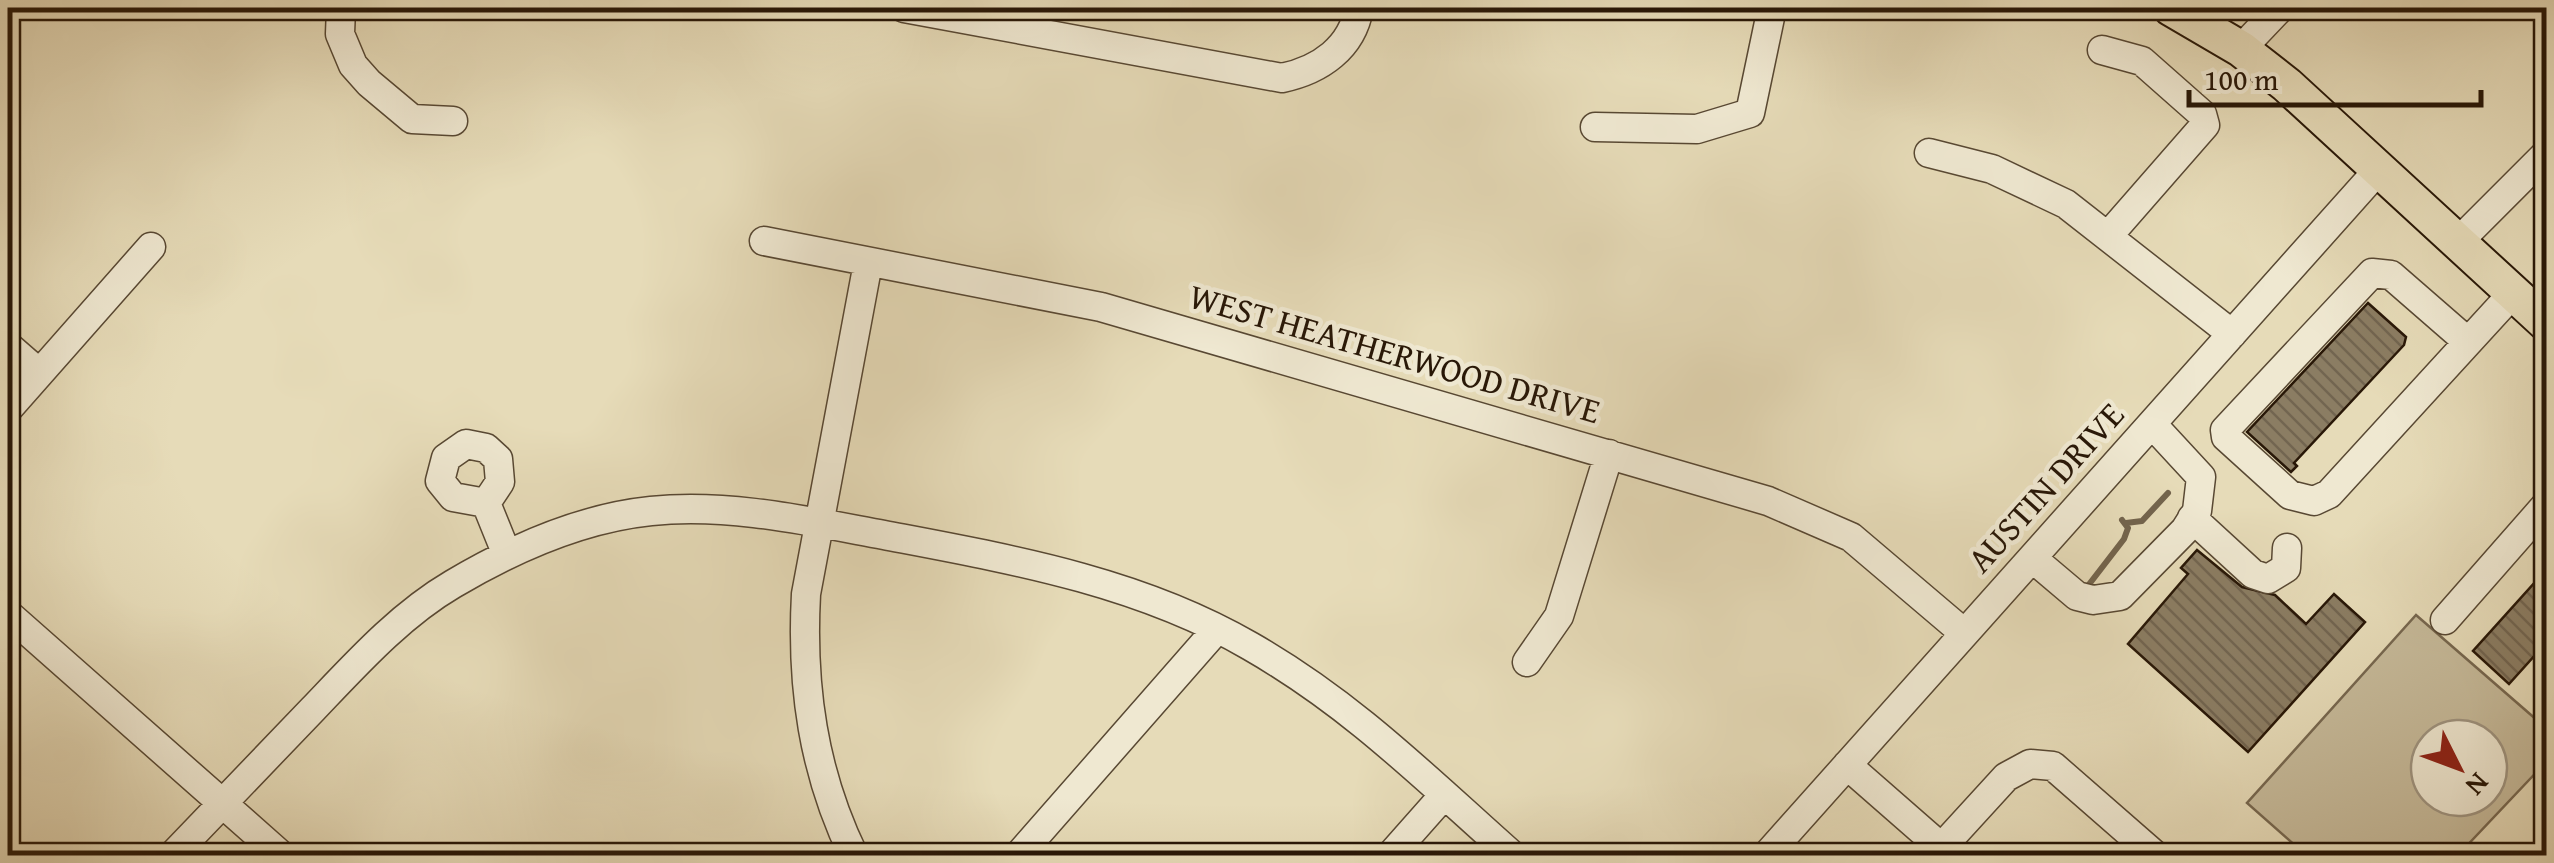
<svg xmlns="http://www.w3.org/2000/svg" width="2554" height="863" font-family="'Gentium Book Plus',serif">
<defs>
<pattern id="building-back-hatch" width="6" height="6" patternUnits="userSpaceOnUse" patternTransform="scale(2.5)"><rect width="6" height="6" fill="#8b7d63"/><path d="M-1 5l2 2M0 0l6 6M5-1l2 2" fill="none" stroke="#726550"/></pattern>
</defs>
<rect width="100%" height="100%" fill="#e6dbb8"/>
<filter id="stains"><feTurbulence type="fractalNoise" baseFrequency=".002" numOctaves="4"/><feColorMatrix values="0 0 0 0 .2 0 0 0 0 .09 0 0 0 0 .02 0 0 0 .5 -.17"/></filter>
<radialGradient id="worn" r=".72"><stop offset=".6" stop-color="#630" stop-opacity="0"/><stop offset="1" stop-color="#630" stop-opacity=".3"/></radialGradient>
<path fill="#c6ba9a" stroke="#776850" stroke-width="2.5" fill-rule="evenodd" d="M2416 615 2546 728V762L2458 855H2306L2247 803ZM2429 738H2489V798H2429Z"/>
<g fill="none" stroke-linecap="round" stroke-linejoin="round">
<path stroke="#73644d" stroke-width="6" d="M2126 523 2142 521 2168 493
M2087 587 2124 539 2128 528 2122 520"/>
</g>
<path fill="url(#building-back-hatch)" stroke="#281707" stroke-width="2.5" d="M2368 303 2406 337 2404 345 2294 463 2297 466 2291 472 2247 432Z
M2197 550 2242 587 2275 595 2306 624 2334 594 2365 622 2248 752 2128 644 2188 574 2181 568Z
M2546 570V643L2509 684 2473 651Z"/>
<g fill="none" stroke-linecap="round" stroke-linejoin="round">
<defs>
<path id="minor" d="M341 8 340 34 353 65 369 83 412 119 453 121
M904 8 1282 78C1320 70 1352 48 1359 8
M2241 49 2280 8
M2102 50 2142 61 2202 114 2205 125 2108 236
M1595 127 1697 129 1750 113 1772 8
M1929 153 1992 169 2066 204 2232 334
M764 241 1101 307 1768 501 1851 537 1964 633
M2459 241 2546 154
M2468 342 2391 275 2372 273 2225 430 2226 437 2290 495 2314 501 2329 494 2514 292
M8 346 39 373
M8 409 151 247
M466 444 486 448 498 459 500 482 486 503 453 497 440 481 446 458Z
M486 503 507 555
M2192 518 2253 574 2268 579 2286 568 2287 548
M2032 558 2077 596 2093 600 2120 596 2185 530 2197 511 2201 477 2152 424
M8 614 282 856
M2445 620 2546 505
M1527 662 1559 616 1609 454
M1847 765 1951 856
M1942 847 2006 777 2030 764 2053 766 2156 856
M172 856C219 807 266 758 313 709 356 664 400 615 453 584 512 549 582 518 651 511 729 503 808 521 884 535 1010 559 1138 581 1250 646 1353 705 1425 778 1513 856
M854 856C813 772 801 686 806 594L868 263
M1018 856 1217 629
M1390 856 1444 795
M1766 856 2380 168"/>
<path id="major" d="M2171 8 2241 49 2287 85 2546 323"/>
</defs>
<use href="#minor" stroke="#584833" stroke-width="31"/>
<use href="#major" stroke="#281707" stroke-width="39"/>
<use href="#minor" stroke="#efe8d1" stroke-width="28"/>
<use href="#major" stroke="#e6dbb8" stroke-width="35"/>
</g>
<g text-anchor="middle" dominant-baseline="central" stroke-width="9" stroke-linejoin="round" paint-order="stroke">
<g font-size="35" fill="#281707" stroke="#efe8d1">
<text transform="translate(1395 353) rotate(16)">WEST HEATHERWOOD DRIVE</text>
<text transform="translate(2045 487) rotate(-48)">AUSTIN DRIVE</text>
</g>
</g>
<rect width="2554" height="863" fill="none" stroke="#e6dbb8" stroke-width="40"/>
<rect x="10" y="10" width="2534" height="843" fill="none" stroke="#281707" stroke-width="5"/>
<rect x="20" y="20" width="2514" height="823" fill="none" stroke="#281707" stroke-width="2.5"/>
<g transform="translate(2459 768) rotate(132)"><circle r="48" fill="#efe8d1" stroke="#9f9480" stroke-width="2.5"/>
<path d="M0-8L18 38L0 25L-18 38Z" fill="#8f2418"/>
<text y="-15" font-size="28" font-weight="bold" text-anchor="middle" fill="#281707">N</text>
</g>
<path d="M2189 90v15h292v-15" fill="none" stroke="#281707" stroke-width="5"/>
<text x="2204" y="90" font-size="30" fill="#281707" stroke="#efe8d1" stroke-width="8" paint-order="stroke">100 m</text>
<rect width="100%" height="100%" filter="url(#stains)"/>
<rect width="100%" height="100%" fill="url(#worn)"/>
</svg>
